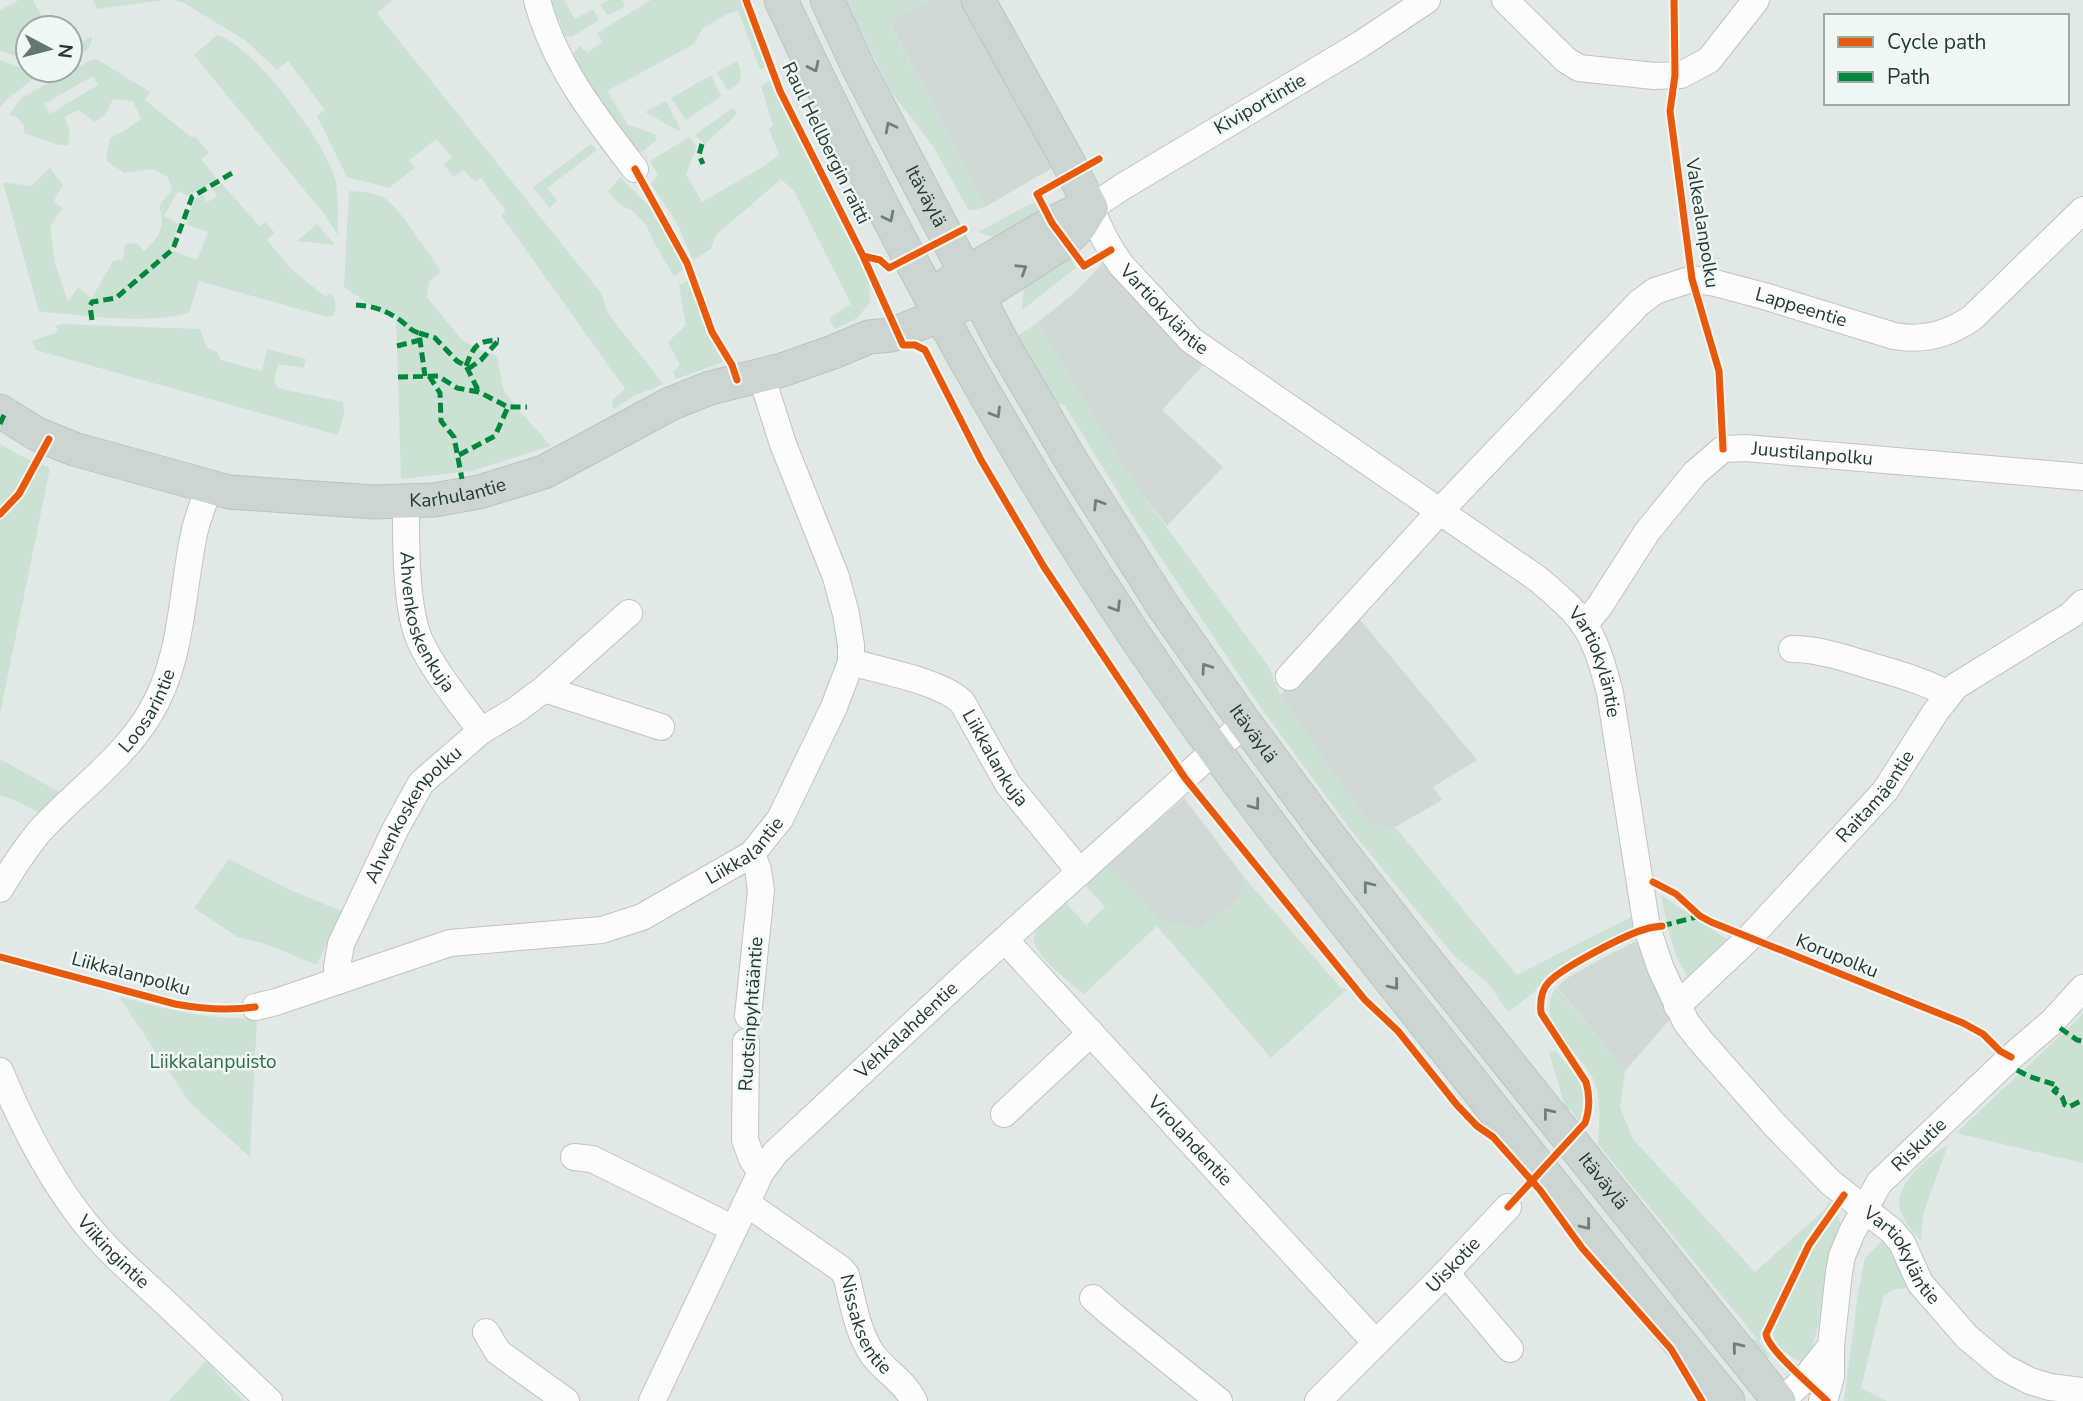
<svg xmlns="http://www.w3.org/2000/svg" width="2083" height="1401" font-family="'Nunito Sans',sans-serif">
<rect width="100%" height="100%" fill="#e2e8e5"/>
<path fill="#d0d9d5" d="M933 0H967L1059 164 985 207 890 22Z
M1105 261 1137 302 1157 323 1206 362 1162 410 1223 467 1167 526 1140 491 1096 421 1038 322 1072 295Z
M1357 616 1477 760 1433 787 1442 800 1395 827 1370 825 1280 695Z
M1184 798 1244 877 1240 897 1200 930 1161 920 1108 865Z
M1639 940 1672 1017 1625 1071 1557 987 1567 978 1599 960Z"/>
<path fill="#cbe1d3" fill-rule="evenodd" d="M19 0H33L48 28H28V60L0 51V10Z
M93 0H165L97 9Z
M172 0H393L377 13 602 294 607 312 663 384 634 396 613 409 612 400 625 389 501 215 506 211 481 178 475 182 464 170 453 177 444 164 452 157 436 139 409 160 415 168 389 188 347 177 317 116 325 110 288 61 277 70 245 40 184 3Z
M551 0H564L575 19 593 9 599 20 572 37 565 36Z
M609 0H622L624 4V7L608 15 600 5Z
M651 0H742L769 66 760 69 738 11 727 14 702 29 694 44 607 91 628 125 655 134 657 139 642 152 633 147 583 76 573 54 580 46 587 53 603 42 597 33Z
M846 0H933L890 23 985 207 969 211 933 146 891 92Z
M217 35C254 46 318 134 332 170 340 189 338 215 338 235L325 215 194 55Z
M92 36C92 52 83 52 70 59V48Z
M93 59 98 60 150 92 145 100 192 138 195 136 209 153 201 159 217 179 188 196 178 191 164 216 178 224 170 250 197 260 208 232 186 224 194 200 203 195 207 202 217 197 213 189 222 184 259 226 265 222 275 233 267 240 291 269 326 297 331 293C337 301 336 306 334 315L327 317 199 281 189 313C141 325 90 315 41 312L38 309 3 182 31 186 50 168 63 185 53 202 63 208 50 227 55 263 68 302 78 287 92 298 113 261 123 259 125 244 137 243 144 251C160 236 166 227 159 206L172 190 168 177 152 169 124 173 106 160 110 138 124 131 141 119 133 101 113 99 105 115 95 122 78 110 65 117 70 133 68 145H59L24 133V125L17 117 9 115 21 98ZM93 76 98 85 50 114 44 104Z
M0 60 25 69 34 76 32 80 8 98 0 108Z
M737 61C743 75 743 85 727 90L717 72Z
M711 75 721 96 686 120 671 98Z
M772 79 787 116 869 278 870 302 857 318 835 329 829 318 851 304 794 191 781 179 716 235 711 249 693 260 676 221 651 184 658 175 650 161 689 137 697 146 686 174 702 202 764 166 779 155 769 129 773 125 761 86Z
M666 101 680 128 679 131 645 112Z
M732 108 737 111 735 116 705 144 695 135Z
M591 144 597 150 547 188 557 201 549 208 533 187Z
M620 177 652 209 664 227 683 268 682 271 674 276 655 244 646 225 633 211 622 206 608 192Z
M349 191C362 192 376 192 387 200 401 210 429 255 441 271L429 282 427 297 461 339 476 348 497 356 503 388 515 406 551 446 472 471 401 479 396 314H383L344 287Z
M1032 203H1035L1044 215 1001 240 978 232Z
M317 224 335 245 297 241Z
M1068 254 1076 268 1022 310 1024 285Z
M689 280 710 337 723 362 676 379 673 372 680 365 668 342 686 325 679 285Z
M1038 322 1096 421 1140 491 1269 667 1280 695 1370 825 1395 827 1517 975 1631 917 1634 927 1572 958 1545 977 1535 991 1508 1012 1488 983 1454 956 1354 834 1259 705 1131 513 1065 406 1053 402 1015 338Z
M61 324 200 329 207 348 217 352 221 360 262 371 267 349 306 359 304 368 278 364 274 382 278 388 343 402 344 413 338 435 36 350 32 341 58 332 56 326Z
M0 444 23 457 50 468 0 714Z
M0 759 61 793 42 814 10 798 0 796Z
M229 859 288 889 341 911 317 965 263 943 237 937 194 908Z
M1108 865 1161 920 1200 930 1240 897 1244 877 1341 988 1347 989 1271 1058 1157 926 1084 994C1071 983 1026 951 1035 933 1040 922 1057 912 1066 903L1086 925 1105 907 1085 885Z
M1661 895 1731 942 1690 980C1672 955 1667 924 1661 895Z
M1556 987 1625 1071 1620 1107 1633 1139 1755 1272 1824 1210 1829 1202 1834 1204 1817 1223 1804 1242 1759 1341 1770 1356 1765 1362 1744 1337 1758 1340 1598 1144C1599 1122 1603 1095 1591 1075 1573 1044 1534 1026 1556 987Z
M119 997C165 1008 209 1021 257 1018L250 1157 190 1103Z
M2083 1013V1163L1956 1133 2076 1021Z
M1556 1051C1572 1071 1596 1097 1581 1124L1570 1109 1566 1110 1549 1052Z
M1948 1145 1923 1214 1921 1242C1914 1232 1903 1220 1900 1209 1893 1186 1930 1154 1948 1145Z
M1838 1215 1841 1226 1839 1238 1814 1342 1804 1364C1790 1355 1772 1347 1773 1330L1814 1242Z
M1886 1237 1915 1287 1892 1290 1884 1295 1861 1388 1887 1401H1844L1858 1293 1865 1258Z
M206 1361 243 1401H169Z"/>
<g fill="none" stroke-linecap="round" stroke-linejoin="round">
<defs>
<g id="minor">
<path d="M537 0C554 65 595 117 635 169"/>
<path id="s1" d="M1427 0 1361 44 1122 187 1091 208C1099 229 1108 248 1122 266L1191 340 1538 579C1554 593 1573 608 1585 626 1598 646 1604 671 1610 693L1647 928 1661 969 1686 1022 1699 1039 1773 1123 1830 1182 1892 1231 1902 1243 1920 1283 1967 1337 2003 1367 2030 1381 2050 1387 2083 1391"/>
<path d="M1505 0 1566 60 1579 68 1654 76 1681 75 1709 60 1756 0"/>
<path id="s2" d="M406 502C406 539 405 608 420 641 435 673 460 702 481 731"/>
<path id="s3" d="M1584 625 1599 607 1647 532 1695 473 1723 449 1745 448 2083 477"/>
<path d="M1792 649C1819 649 1845 658 1871 666 1898 674 1924 681 1948 694"/>
<path id="s4" d="M851 662C882 671 940 681 962 702L1008 784 1080 872"/>
<path id="s5" d="M1289 677 1440 511 1588 356 1639 303 1655 291 1692 279 1715 283 1764 296 1894 336C1922 341 1949 334 1972 318L2083 210"/>
<path d="M544 689 661 727"/>
<path id="s6" d="M0 889C12 869 24 850 39 832 75 792 121 761 149 715 183 660 181 595 194 534 197 518 204 503 209 488"/>
<path id="s7" d="M1005 940 1376 1343"/>
<path id="s8" d="M338 981 337 967 341 944 396 828 421 783 481 731 516 710 544 689 629 613"/>
<path id="s9" d="M1677 1006 1749 938 1885 791 1936 711 1956 686 2071 615 2083 603"/>
<path id="s10" d="M255 1007 276 1002 450 943 602 930 642 917 752 854 780 819 834 707 851 662V645L846 614 836 577 783 444 761 375"/>
<path d="M748 1016 761 890 758 870 752 854"/>
<path d="M746 1042 745 1140 752 1159 761 1172"/>
<path id="s11" d="M0 1071C21 1122 48 1175 82 1219 107 1251 139 1278 169 1306 202 1337 235 1369 269 1401"/>
<path d="M1004 1114 1091 1033"/>
<path d="M574 1157 592 1159 734 1229"/>
<path id="s12" d="M746 1203 841 1269 846 1275C853 1302 857 1332 873 1355 886 1372 904 1381 914 1401"/>
<path d="M1446 1273 1510 1349"/>
<path d="M1093 1298 1111 1314 1219 1401"/>
<path d="M486 1332 498 1352 566 1401"/>
<path id="s13" d="M652 1401 761 1172 776 1152 970 971 1245 723"/>
<path id="s14" d="M1318 1401 1446 1273 1508 1207"/>
<path d="M1781 1401 1804 1380 1831 1346"/>
<path id="s15" d="M1822 1401 1825 1398 1831 1376V1346L1839 1272 1842 1256 1852 1232 1879 1183 2011 1057 2053 1021 2083 988"/>
</g>
<g id="major">
<path d="M781 0C883 219 999 432 1133 633 1233 782 1344 922 1456 1062 1546 1175 1635 1290 1728 1401"/>
<path id="s16" d="M827 0 859 69 1004 346 1072 462 1163 606 1245 723 1326 832 1410 940 1779 1401"/>
<path d="M978 0 1066 158 1091 208"/>
<path d="M949 283 1052 223 1075 212"/>
<path id="s17" d="M0 411 37 434 74 449 229 492 374 502 434 500 479 492 544 472 670 404 710 388 782 370 833 352 869 337 891 335 941 315 979 297 1064 242 1080 226 1091 208"/>
</g>
</defs>
<use href="#minor" stroke="#bfc5c2" stroke-width="28"/>
<use href="#major" stroke="#bcc4c2" stroke-width="35"/>
<use href="#minor" stroke="#fbfcfb" stroke-width="26"/>
<use href="#major" stroke="#cdd5d3" stroke-width="33"/>
<path stroke="#00873e" stroke-width="5" stroke-dasharray="10 5" stroke-linecap="butt" d="M702 144 699 155 703 164
M356 305C374 306 385 310 400 320 408 326 409 330 419 333L425 376
M92 320 90 306 92 302 116 298 173 249 192 197 232 173
M419 333 435 338 457 361 466 366 479 392
M397 346 420 340
M466 366C474 345 477 341 499 340
M468 369 481 360 499 340
M429 376 440 393 441 421 454 437 462 479
M398 377 438 376 457 388 479 392 508 407H527
M0 424 4 415
M459 455 495 436 508 407
M1662 926 1700 916
M2060 1028 2077 1040 2083 1041
M2017 1070 2028 1076 2056 1085 2058 1087 2054 1091 2062 1097 2065 1105 2069 1107 2083 1100"/>
<defs>
<path id="cycleway" d="M746 0 780 91 863 256 903 345H915L925 350 981 460 1044 567 1185 778 1365 1000 1398 1031 1457 1105 1477 1126 1493 1137 1540 1190 1582 1248 1671 1349 1702 1401
M1674 0 1675 75 1670 111 1692 279 1719 371 1723 449
M1099 159 1037 194 1052 223 1084 266 1111 250
M635 169 687 263 712 332 732 365 737 380
M863 256 880 260 889 268 964 229
M0 514 19 494 49 439
M1653 882 1676 894 1700 916 1711 922 1963 1023 1983 1034 2000 1051 2011 1057
M0 957 175 1004C202 1009 228 1011 255 1007
M1508 1207 1585 1123C1590 1109 1590 1096 1586 1082L1541 1013C1540 1003 1541 990 1549 982 1562 968 1626 934 1646 929 1651 927 1657 927 1662 926
M1827 1401C1814 1388 1768 1350 1766 1334L1809 1245 1844 1195"/>
</defs>
<use href="#cycleway" stroke="#f0f7f4" stroke-width="11"/>
<use href="#cycleway" stroke="#e8590c" stroke-width="7"/>
</g>
<defs><path id="oneway-chevron" d="M-2-3.5L2.5 0L-2 3.5" fill="none" stroke-width="1.6" stroke-linecap="round" stroke-linejoin="round" transform="scale(1.75)"/></defs>
<g stroke="#6e807c">
<use href="#oneway-chevron" transform="translate(814 67) rotate(64)"/>
<use href="#oneway-chevron" transform="translate(890 127) rotate(-118)"/>
<use href="#oneway-chevron" transform="translate(889 217) rotate(63)"/>
<use href="#oneway-chevron" transform="translate(1022 269) rotate(-33)"/>
<use href="#oneway-chevron" transform="translate(996 413) rotate(59)"/>
<use href="#oneway-chevron" transform="translate(1098 504) rotate(-122)"/>
<use href="#oneway-chevron" transform="translate(1116 607) rotate(58)"/>
<use href="#oneway-chevron" transform="translate(1206 668) rotate(-125)"/>
<use href="#oneway-chevron" transform="translate(1255 805) rotate(53)"/>
<use href="#oneway-chevron" transform="translate(1368 886) rotate(-128)"/>
<use href="#oneway-chevron" transform="translate(1394 985) rotate(51)"/>
<use href="#oneway-chevron" transform="translate(1548 1113) rotate(-129)"/>
<use href="#oneway-chevron" transform="translate(1586 1225) rotate(51)"/>
<use href="#oneway-chevron" transform="translate(1737 1347) rotate(-129)"/>
</g>
<g text-anchor="middle" dominant-baseline="central" stroke-width="5" stroke-linejoin="round" paint-order="stroke">
<g font-size="19" fill="#213a35" stroke="#f0f7f4">
<text transform="translate(1260 104) rotate(-30)">Kiviportintie</text>
<text transform="translate(826 143) rotate(64)">Raul Hellbergin raitti</text>
<text stroke="none"><textPath href="#s16" startOffset="220">Itäväylä</textPath></text>
<text transform="translate(1702 223) rotate(81)">Valkealanpolku</text>
<text stroke="none"><textPath href="#s1" startOffset="522">Vartiokyläntie</textPath></text>
<text stroke="none"><textPath href="#s5" startOffset="684">Lappeentie</textPath></text>
<text stroke="none"><textPath href="#s3" startOffset="315">Juustilanpolku</textPath></text>
<text stroke="none"><textPath href="#s17" startOffset="474">Karhulantie</textPath></text>
<text stroke="none"><textPath href="#s2" startOffset="124">Ahvenkoskenkuja</textPath></text>
<text stroke="none"><textPath href="#s1" startOffset="1088">Vartiokyläntie</textPath></text>
<text stroke="none"><textPath href="#s6" startOffset="233">Loosarintie</textPath></text>
<text stroke="none"><textPath href="#s16" startOffset="850">Itäväylä</textPath></text>
<text stroke="none"><textPath href="#s4" startOffset="184">Liikkalankuja</textPath></text>
<text stroke="none"><textPath href="#s9" startOffset="289">Raitamäentie</textPath></text>
<text stroke="none"><textPath href="#s8" startOffset="187">Ahvenkoskenpolku</textPath></text>
<text stroke="none"><textPath href="#s10" startOffset="523">Liikkalantie</textPath></text>
<text transform="translate(1837 956) rotate(22)">Korupolku</text>
<text transform="translate(131 974) rotate(15)">Liikkalanpolku</text>
<text transform="translate(751 1014) rotate(-86)">Ruotsinpyhtääntie</text>
<text stroke="none"><textPath href="#s13" startOffset="457">Vehkalahdentie</textPath></text>
<text stroke="none"><textPath href="#s7" startOffset="273">Virolahdentie</textPath></text>
<text stroke="none"><textPath href="#s15" startOffset="285">Riskutie</textPath></text>
<text stroke="none"><textPath href="#s16" startOffset="1418">Itäväylä</textPath></text>
<text stroke="none"><textPath href="#s11" startOffset="215">Viikingintie</textPath></text>
<text stroke="none"><textPath href="#s1" startOffset="1782">Vartiokyläntie</textPath></text>
<text stroke="none"><textPath href="#s14" startOffset="192">Uiskotie</textPath></text>
<text stroke="none"><textPath href="#s12" startOffset="177">Nissaksentie</textPath></text>
</g>
<g font-size="19" fill="#2d6f4b" stroke="#f0f7f4">
<text x="213" y="1062">Liikkalanpuisto</text>
</g>
</g>
<rect x="1824" y="14" width="245" height="91" fill="#f0f7f4" stroke="#9daba8" stroke-width="2"/>
<rect x="1838" y="37" width="35" height="10" fill="#e8590c" stroke="#9daba8" stroke-width="2"/>
<text x="1887" y="49" font-size="21" fill="#213a35">Cycle path</text>
<rect x="1838" y="72" width="35" height="10" fill="#00873e" stroke="#9daba8" stroke-width="2"/>
<text x="1887" y="84" font-size="21" fill="#213a35">Path</text>
<g transform="translate(49 49) rotate(97)"><circle r="33" fill="#f0f7f4" stroke="#9daba8" stroke-width="2"/>
<path d="M0-5L12 26L0 18L-12 26Z" fill="#657773"/>
<text y="-10" font-size="19" font-weight="bold" text-anchor="middle" fill="#213a35">N</text>
</g>
</svg>
